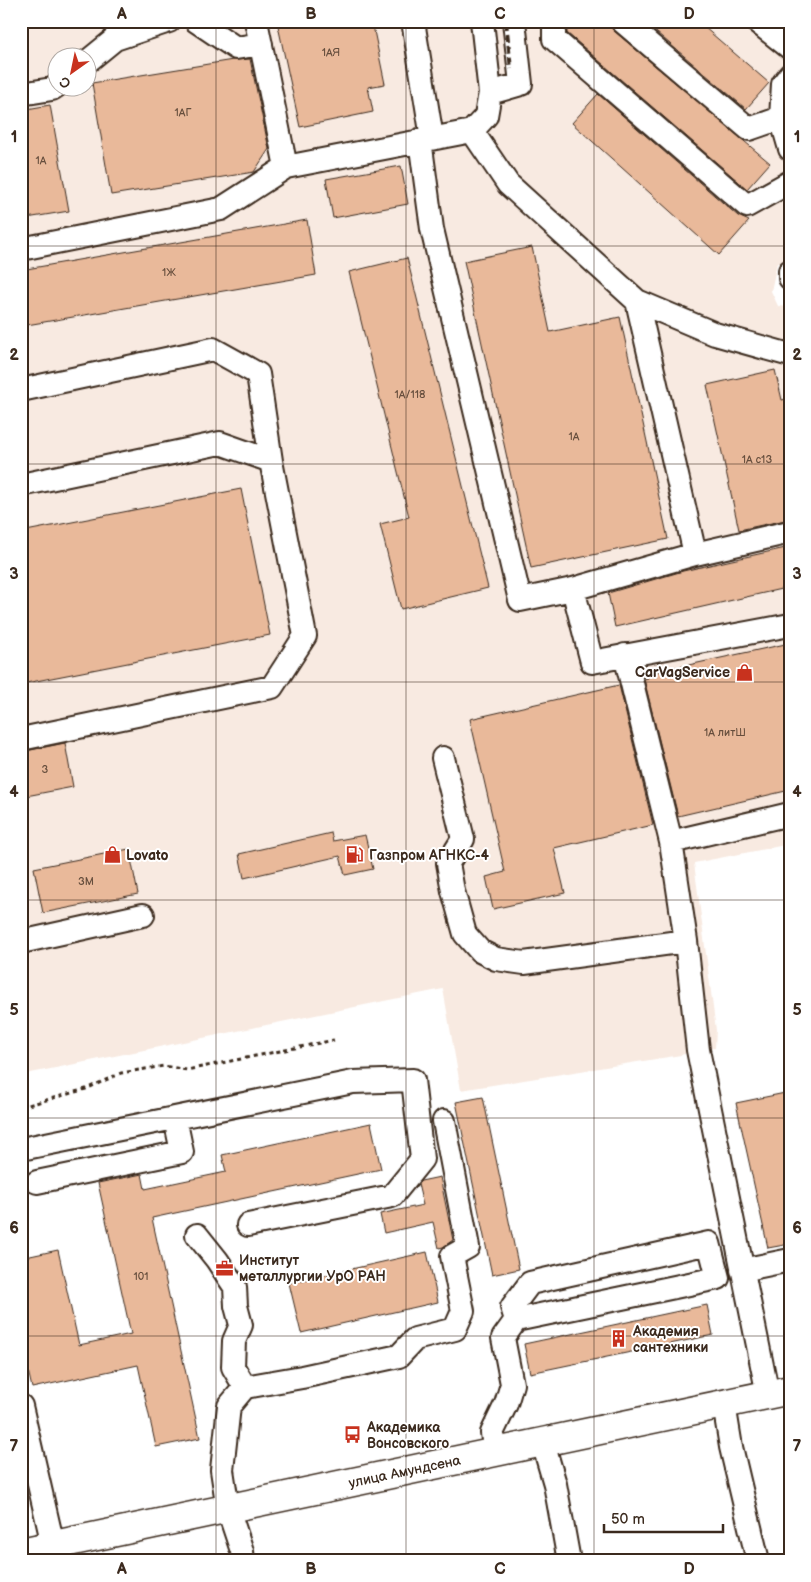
<svg xmlns="http://www.w3.org/2000/svg" width="811" height="1582" font-family="'Balsamiq Sans',sans-serif">
<rect width="100%" height="100%" fill="#fff"/>
<filter id="ink" filterUnits="userSpaceOnUse"><feTurbulence type="fractalNoise" baseFrequency=".02" numOctaves="2"/><feDisplacementMap in="SourceGraphic" scale="10" xChannelSelector="R" yChannelSelector="G"/><feConvolveMatrix kernelMatrix="1 2 1 2 8 2 1 2 1" color-interpolation-filters="sRGB"/></filter>
<g filter="url(#ink)">
<path fill="#f8eae1" fill-rule="evenodd" d="M21 21H790V265L777 263 771 291 778 306 790 307V844L694 863 716 1030 715 1048 698 1050 681 1055 461 1090 443 989 21 1075ZM58 58H88V88H58Z"/>
<path fill="#e9b99a" stroke="#3b2a1e" d="M277 21H372L385 84 368 87 373 112 300 127Z
M574 21H609L610 26 614 31 770 163 747 189 567 33V29Z
M643 21H697L769 83 746 109Z
M250 59 269 149 254 172 111 195 92 83 233 60Z
M598 94 738 216 749 221 719 255 572 123Z
M50 105 69 211 21 219V110Z
M401 166 408 204 333 218 326 179Z
M307 220 316 275 21 326V270Z
M532 247 550 332 620 317 668 539 531 568 464 261Z
M407 258 488 588 401 609 380 524 409 517 349 272Z
M775 370 782 400 790 398V519L739 530 707 385Z
M241 489 270 635 21 684V532Z
M790 547V587L615 627 608 593 683 571Z
M790 643V790L678 816 644 679 648 678 647 674Z
M619 685 653 825 554 848 565 893 493 909 486 877 505 872 470 719Z
M65 743 73 787 21 797V752Z
M331 833 333 841 365 835 373 869 345 875 340 856 244 878 239 854Z
M129 849 138 894 43 913 34 868Z
M790 1092V1244L768 1248 736 1103Z
M483 1097 519 1269 492 1275 456 1102Z
M371 1123 381 1169 152 1218 200 1438 156 1447 138 1365 32 1388 21 1339V1258L58 1250 79 1345 131 1334 98 1183 142 1174 145 1189 226 1172 222 1155Z
M440 1177 453 1240 443 1247 439 1248 433 1222 384 1233 380 1214 423 1205 418 1184 421 1181Z
M427 1252 438 1302 301 1333 289 1283Z
M707 1305 713 1335 530 1373 524 1344Z"/>
<g fill="none" stroke-linecap="round" stroke-linejoin="round">
<defs>
<path id="minor" d="M196 21 236 48 261 44
M256 21 286 167
M413 21 432 138
M554 21V39L747 206 790 182
M622 21 749 129 781 118
M756 21 790 48
M115 39 169 21
M88 61 115 39 120 26
M790 75 783 84 781 118 790 149
M490 93 521 84 514 21
M21 94 52 89 58 85
M472 131 508 184 637 301 715 334 790 355
M420 140 432 229 520 600 573 589 695 554 790 532
M21 249 221 209 286 167 472 131 486 116 490 93 482 21
M790 271V278
M637 301 695 554
M21 390 213 349 258 374 271 461
M21 485 220 443 271 461 305 636 272 687 21 739
M573 589 592 662 790 625
M625 655 671 842 686 941 698 1050 768 1395
M443 758 463 839 448 863 453 891 465 934 480 951 496 959 524 963 686 941
M671 842 790 814
M21 942 143 915
M21 1149 353 1082 413 1080 422 1159 392 1196 248 1225
M37 1182 182 1152 175 1118
M197 1235 217 1260 235 1287 236 1306 241 1325 234 1341 233 1367 245 1387
M742 1270 790 1260
M724 1404 731 1447 758 1561
M21 1406 53 1545
M543 1443 555 1484 569 1561
M495 1453 492 1433 506 1404 512 1384 503 1338 516 1320 718 1278 709 1243 530 1283 512 1307 516 1320
M243 1561 242 1551 228 1509 222 1470 229 1406 245 1387 302 1377 399 1356 415 1339 455 1329 463 1311 452 1256 468 1247 444 1121"/>
<g id="major">
<path id="s1" d="M21 1552 790 1390"/>
</g>
</defs>
<use href="#minor" stroke="#3b2a1e" stroke-width="26"/>
<use href="#major" stroke="#3b2a1e" stroke-width="31"/>
<path stroke="#3b2a1e" stroke-width="3" stroke-dasharray="4 4" stroke-linecap="butt" d="M21 1107 86 1089 121 1073 164 1066 187 1070 334 1040"/>
<use href="#minor" stroke="#fff" stroke-width="22"/>
<use href="#major" stroke="#fff" stroke-width="28"/>
<path stroke="#3b2a1e" stroke-width="4" stroke-dasharray="8 4" stroke-linecap="butt" d="M506 21 511 69"/>
</g>
</g>
<path fill="none" stroke="#3b2a1e" stroke-width="1" stroke-opacity="0.55" d="M216 21V1561M406 21V1561M594 21V1561M21 246H790M21 464H790M21 682H790M21 900H790M21 1118H790M21 1336H790"/>
<defs>
<symbol id="shop-bare" viewBox="-9 -9 18 18"><path d="M-5-2.5h2.3a2.7 3.5 0 0 1 5.4 0H5L5.5 6h-11ZM-1.5-2.5h3a1.5 2.3 0 0 0-3 0Z" fill="#c8321e" stroke="#fff" stroke-width="2.5" paint-order="stroke"/></symbol>
<symbol id="fuel-bare" viewBox="-9 -9 18 18"><path d="M-5.5-6h7V0h2V4h1.3V-2.5L3-4.5l.8-.8L6-3V5H2.5V1h-1V6h-7ZM-4.2-4.7v3.2H.2V-4.7Z" fill="#c8321e" stroke="#fff" stroke-width="2.5" paint-order="stroke"/></symbol>
<symbol id="office-bare" viewBox="-9 -9 18 18"><path d="M-6-3h4V-5.5h4V-3h4V5H-6ZM-1-4.5V-3h2v-1.5ZM-6 0V1H6V0Z" fill="#c8321e" stroke="#fff" stroke-width="2.5" paint-order="stroke"/></symbol>
<symbol id="building-bare" viewBox="-9 -9 18 18"><path d="M-4-6H4V6H1V3H-1V6H-4ZM-2.5-4.3h1.7v1.8h-1.7ZM.8-4.3h1.7v1.8H.8ZM-2.5-1h1.7V.8h-1.7ZM.8-1h1.7V.8H.8Z" fill="#c8321e" stroke="#fff" stroke-width="2.5" paint-order="stroke"/></symbol>
<symbol id="bus-bare" viewBox="-9 -9 18 18"><path d="M-5-6H5V4H4V6H2V4H-2V6H-4V4H-5ZM-3.5-4V0h7V-4ZM-3.5 1.2v1.5H-2V1.2ZM2 1.2v1.5H3.5V1.2Z" fill="#c8321e" stroke="#fff" stroke-width="2.5" paint-order="stroke"/></symbol>
</defs>
<g fill-rule="evenodd">
<use href="#shop-bare" x="732" y="660" width="25" height="25"/>
<use href="#shop-bare" x="100" y="842" width="25" height="25"/>
<use href="#fuel-bare" x="342" y="842" width="25" height="25"/>
<use href="#office-bare" x="212" y="1256" width="25" height="25"/>
<use href="#building-bare" x="606" y="1326" width="25" height="25"/>
<use href="#bus-bare" x="340" y="1422" width="25" height="25"/>
</g>
<g text-anchor="middle" dominant-baseline="central" stroke-width="4" stroke-linejoin="round" paint-order="stroke">
<g font-size="11" fill="#664e3d">
<text x="331" y="52">1АЯ</text>
<text x="183" y="112">1АГ</text>
<text x="41" y="160">1А</text>
<text x="169" y="272">1Ж</text>
<text x="410" y="394">1А/118</text>
<text x="574" y="436">1А</text>
<text x="757" y="459">1А с13</text>
<text x="725" y="732">1А литШ</text>
<text x="45" y="769">3</text>
<text x="86" y="881">3М</text>
<text x="141" y="1276">101</text>
</g>
<g font-size="14" font-weight="bold" fill="#3b2a1e" stroke="#fff" text-anchor="start">
<text x="730" y="672" text-anchor="end">CarVagService</text>
<text x="126" y="855">Lovato</text>
<text x="369" y="855">Газпром АГНКС-4</text>
<text x="239" y="1260">Институт<tspan x="239" dy="16">металлургии УрО РАН</tspan></text>
<text x="633" y="1331">Академия<tspan x="633" dy="16">сантехники</tspan></text>
<text x="367" y="1427">Академика<tspan x="367" dy="16">Вонсовского</tspan></text>
</g>
<g font-size="14" fill="#3b2a1e" stroke="#fff">
<text stroke="none"><textPath href="#s1" startOffset="392">улица Амундсена</textPath></text>
</g>
</g>
<rect width="811" height="1582" fill="none" stroke="#fff" stroke-width="55"/>
<g transform="translate(72 72) rotate(213)"><circle r="24" fill="#ffffff" stroke="#b1aaa5"/>
<path d="M0-4L9 19L0 12L-9 19Z" fill="#c8321e"/>
<text y="-8" font-size="14" font-weight="bold" text-anchor="middle" fill="#3b2a1e">С</text>
</g>
<path d="M604 1524v8h119v-8" fill="none" stroke="#3b2a1e" stroke-width="2.5"/>
<text x="611" y="1524" font-size="15" fill="#3b2a1e" stroke="#ffffff" stroke-width="4" paint-order="stroke">50 m</text>
<rect x="28" y="28" width="756" height="1526" fill="none" stroke="#3b2a1e" stroke-width="2"/>
<g font-size="16" text-anchor="middle" font-weight="bold" fill="#3b2a1e">
<text x="122" y="19">A</text>
<text x="311" y="19">B</text>
<text x="500" y="19">C</text>
<text x="689" y="19">D</text>
<text x="14" y="142">1</text>
<text x="797" y="142">1</text>
<text x="14" y="360">2</text>
<text x="797" y="360">2</text>
<text x="14" y="579">3</text>
<text x="797" y="579">3</text>
<text x="14" y="797">4</text>
<text x="797" y="797">4</text>
<text x="14" y="1015">5</text>
<text x="797" y="1015">5</text>
<text x="14" y="1233">6</text>
<text x="797" y="1233">6</text>
<text x="14" y="1451">7</text>
<text x="797" y="1451">7</text>
<text x="122" y="1574">A</text>
<text x="311" y="1574">B</text>
<text x="500" y="1574">C</text>
<text x="689" y="1574">D</text>
</g>
</svg>
